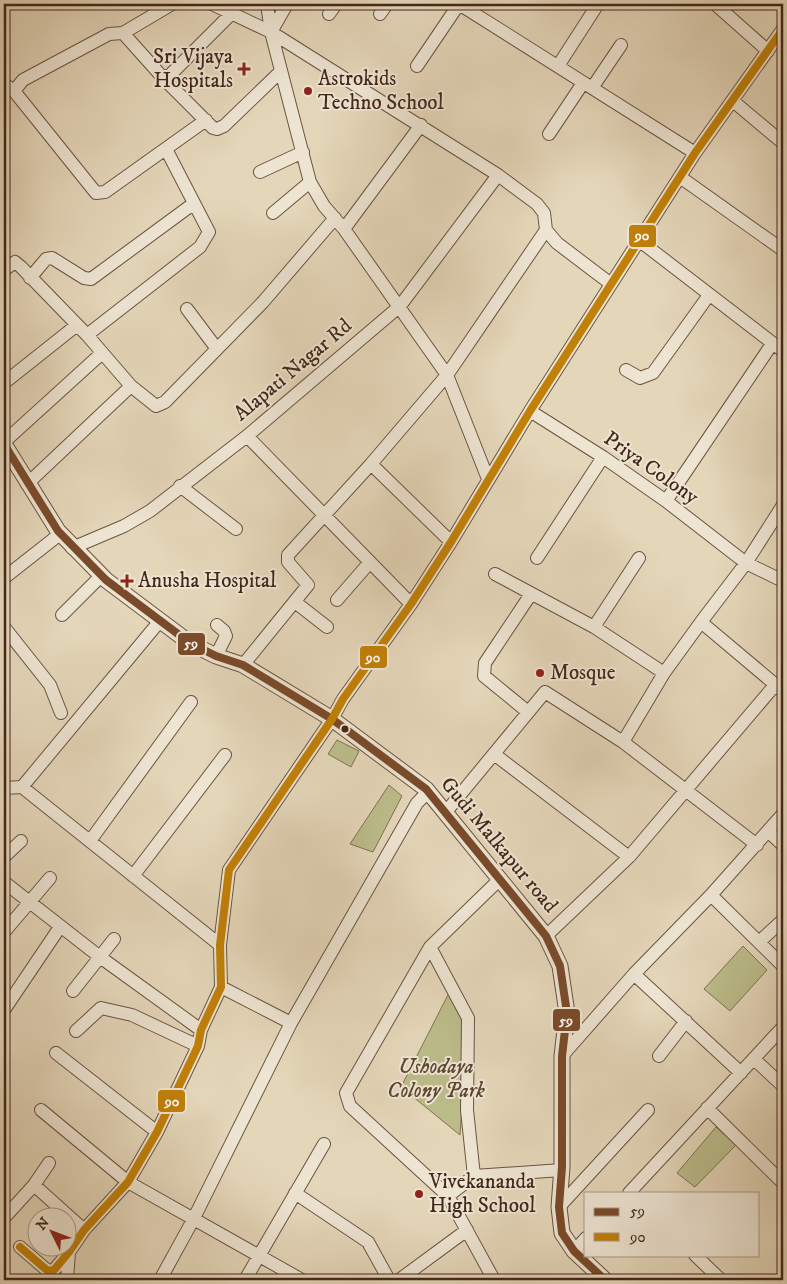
<svg xmlns="http://www.w3.org/2000/svg" width="787" height="1284" font-family="'IM FELL DW Pica',serif">
<rect width="100%" height="100%" fill="#e4d6b9"/>
<filter id="stains"><feTurbulence type="fractalNoise" baseFrequency=".004" numOctaves="4"/><feColorMatrix values="0 0 0 0 .2 0 0 0 0 .09 0 0 0 0 .02 0 0 0 .5 -.17"/></filter>
<radialGradient id="worn" r=".72"><stop offset=".6" stop-color="#630" stop-opacity="0"/><stop offset="1" stop-color="#630" stop-opacity=".3"/></radialGradient>
<path fill="#bbbc8a" stroke="#7f7252" d="M337 740 359 751 351 767 328 754Z
M389 785 402 796 373 852 350 844Z
M743 946 767 970 730 1011 704 989Z
M452 987 468 1018 460 1135 401 1087Z
M716 1127 736 1145 695 1187 677 1173Z"/>
<g fill="none" stroke-linecap="round" stroke-linejoin="round">
<defs>
<path id="minor" d="M212 4 271 32 498 175 537 204 544 213 546 230 557 243 611 284
M267 4 271 32 310 182 324 206 344 229 447 375 488 479
M715 4 768 51
M329 14 336 4
M380 14 387 4
M271 32 287 4
M123 33 165 80 213 128 217 129 224 126 281 71
M417 66 459 4 695 153
M558 66 596 7
M165 80 231 14
M4 84 14 91 96 193 105 192 206 120
M592 88 621 45
M14 91 23 80 109 34 123 33 172 4
M733 101 783 143
M549 134 583 83
M260 172 303 152
M680 177 783 250
M273 213 310 182
M344 229 421 125
M640 241 783 351
M4 270 15 262 21 267 87 335 131 386 156 406 165 402 263 302 335 218
M30 278 46 259 52 258 84 278 91 279 193 204
M187 309 217 349
M87 335 200 247 209 232 166 149
M626 370 640 378 653 373 709 295
M4 383 77 325
M530 411 603 457 666 501 746 563 783 581
M247 436 411 604
M4 442 102 353
M371 464 451 542
M27 484 131 386
M180 486 236 529
M666 501 772 344
M72 548 124 526 150 511 247 436 400 306 498 175
M537 558 603 457
M495 574 594 627 664 673
M4 578 60 534
M337 600 370 562
M295 602 327 627
M62 615 101 576
M701 622 783 691
M4 627 50 685 61 713
M594 627 639 558
M216 656 226 636 224 631 217 625
M243 665 308 585 288 562V555L371 464 447 375 546 230
M528 712 484 676 485 663 531 594
M623 742 664 673 701 622 746 563 783 505
M494 754 629 857
M22 787 159 622
M4 788 22 787 220 945
M445 813 545 692 623 742 757 845
M769 832 783 845
M90 841 191 702
M4 857 21 841
M133 876 225 755
M4 882 100 957 201 1030
M711 895 783 966
M4 932 50 878
M546 936 629 857 775 685
M759 942 783 920
M430 947 468 1018 467 1110 474 1176
M634 974 741 1073
M221 987 291 1023
M73 991 114 939
M4 1010 60 927
M76 1031 101 1008 132 1015 198 1046
M56 1053 157 1132
M562 1056 634 974 711 895 783 814
M659 1056 686 1021
M754 1059 783 1086
M707 1108 783 1183
M41 1110 128 1182 302 1280
M34 1185 84 1230
M295 1193 368 1242 389 1280
M629 1193 783 1027
M448 1196 474 1176 562 1170
M559 1207 648 1110
M4 1218 34 1185 49 1163
M20 1247 48 1271 54 1270 69 1252 84 1230 128 1182 157 1132 198 1046 201 1030 221 987 220 945 229 870 332 719 343 699 411 604 451 542 530 411 695 153 783 29
M574 1251 586 1238
M695 1255 721 1280
M67 1280 69 1252
M160 1280 193 1220 291 1023 417 803 428 792
M245 1280 324 1144
M399 1280 467 1230
M494 1280 448 1196 350 1106 346 1093 430 947 500 879"/>
<path id="tertiary" d="M4 444 58 531 106 580 190 643 216 656 243 665 332 719 426 789 546 936 560 966 567 1013 562 1056V1167L559 1207 562 1233 574 1251 605 1280"/>
</defs>
<use href="#minor" stroke="#6b5342" stroke-width="14"/>
<use href="#tertiary" stroke="#6b5342" stroke-width="17"/>
<use href="#minor" stroke="#ede4d2" stroke-width="12"/>
<use href="#tertiary" stroke="#ede4d2" stroke-width="15"/>
<defs>
<path id="bus-1" d="M4 444 58 531 106 580 190 643 216 656 243 665 332 719 426 789 546 936 560 966 567 1013 562 1056V1167L559 1207 562 1233 574 1251 605 1280"/>
<path id="bus-2" d="M20 1247 48 1271 54 1270 69 1252 84 1230 128 1182 157 1132 198 1046 201 1030 221 987 220 945 229 870 332 719 343 699 411 604 451 542 530 411 695 153 783 29"/>
</defs>
<use href="#bus-1" stroke="#ede4d2" stroke-width="11"/>
<use href="#bus-2" stroke="#ede4d2" stroke-width="11"/>
<use href="#bus-1" stroke="#7a4b2a" stroke-width="8"/>
<use href="#bus-2" stroke="#c18008" stroke-width="8"/>
</g>
<g fill="#8f2418" stroke="#ede4d2" stroke-width="2">
<path d="M241.5 61.5h5v5h5v5h-5v5h-5v-5h-5v-5h5z"/>
<circle cx="308" cy="91" r="5"/>
<path d="M124.5 573.5h5v5h5v5h-5v5h-5v-5h-5v-5h5z"/>
<circle cx="540" cy="673" r="5"/>
<circle cx="419" cy="1194" r="5"/>
</g>
<circle fill="#43271a" stroke="#ede4d2" stroke-width="2" cx="345" cy="729" r="4.5"/>
<g text-anchor="middle" dominant-baseline="central" stroke-width="4" stroke-linejoin="round" paint-order="stroke">
<g font-size="21" fill="#43271a" stroke="#ede4d2" text-anchor="start">
<text x="233" y="57" text-anchor="end">Sri Vijaya<tspan x="233" dy="24">Hospitals</tspan></text>
<text x="318" y="79">Astrokids<tspan x="318" dy="24">Techno School</tspan></text>
<text x="138" y="581">Anusha Hospital</text>
<text x="550" y="673">Mosque</text>
<text x="429" y="1182">Vivekananda<tspan x="429" dy="24">High School</tspan></text>
</g>
<g font-size="21" fill="#43271a" stroke="#ede4d2">
<text transform="translate(293 370) rotate(-40)">Alapati Nagar Rd</text>
<text transform="translate(651 468) rotate(35)">Priya Colony</text>
<text transform="translate(499 845) rotate(50)">Gudi Malkapur road</text>
</g>
<g font-size="21" font-style="italic" fill="#5b4530" stroke="#ede4d2">
<text x="436" y="1067">Ushodaya<tspan x="436" dy="24">Colony Park</tspan></text>
</g>
</g>
<g stroke="#ede4d2" stroke-width="2">
<rect x="628" y="224" width="29" height="24" rx="5" fill="#c18008"/>
<rect x="177" y="632" width="29" height="24" rx="5" fill="#7a4b2a"/>
<rect x="359" y="645" width="29" height="24" rx="5" fill="#c18008"/>
<rect x="552" y="1008" width="29" height="24" rx="5" fill="#7a4b2a"/>
<rect x="157" y="1089" width="29" height="24" rx="5" fill="#c18008"/>
</g>
<g font-size="14" text-anchor="middle" font-weight="bold" fill="#fff">
<text x="642" y="240">90</text>
<text x="191" y="648">59</text>
<text x="373" y="662">90</text>
<text x="566" y="1025">59</text>
<text x="172" y="1106">90</text>
</g>
<rect width="787" height="1284" fill="none" stroke="#e4d6b9" stroke-width="20"/>
<rect x="5" y="5" width="777" height="1274" fill="none" stroke="#43271a" stroke-width="2.5"/>
<rect x="10" y="10" width="767" height="1264" fill="none" stroke="#43271a"/>
<rect x="584" y="1192" width="175" height="65" fill="#ede4d2" stroke="#a99888"/>
<rect x="594" y="1208" width="25" height="8" fill="#7a4b2a" stroke="#a99888"/>
<text x="630" y="1216" font-size="15" fill="#43271a">59</text>
<rect x="594" y="1233" width="25" height="8" fill="#c18008" stroke="#a99888"/>
<text x="630" y="1242" font-size="15" fill="#43271a">90</text>
<g transform="translate(52 1232) rotate(312)"><circle r="24" fill="#ede4d2" stroke="#a99888"/>
<path d="M0-4L9 19L0 12L-9 19Z" fill="#8f2418"/>
<text y="-8" font-size="14" font-weight="bold" text-anchor="middle" fill="#43271a">N</text>
</g>
<rect width="100%" height="100%" filter="url(#stains)"/>
<rect width="100%" height="100%" fill="url(#worn)"/>
</svg>
